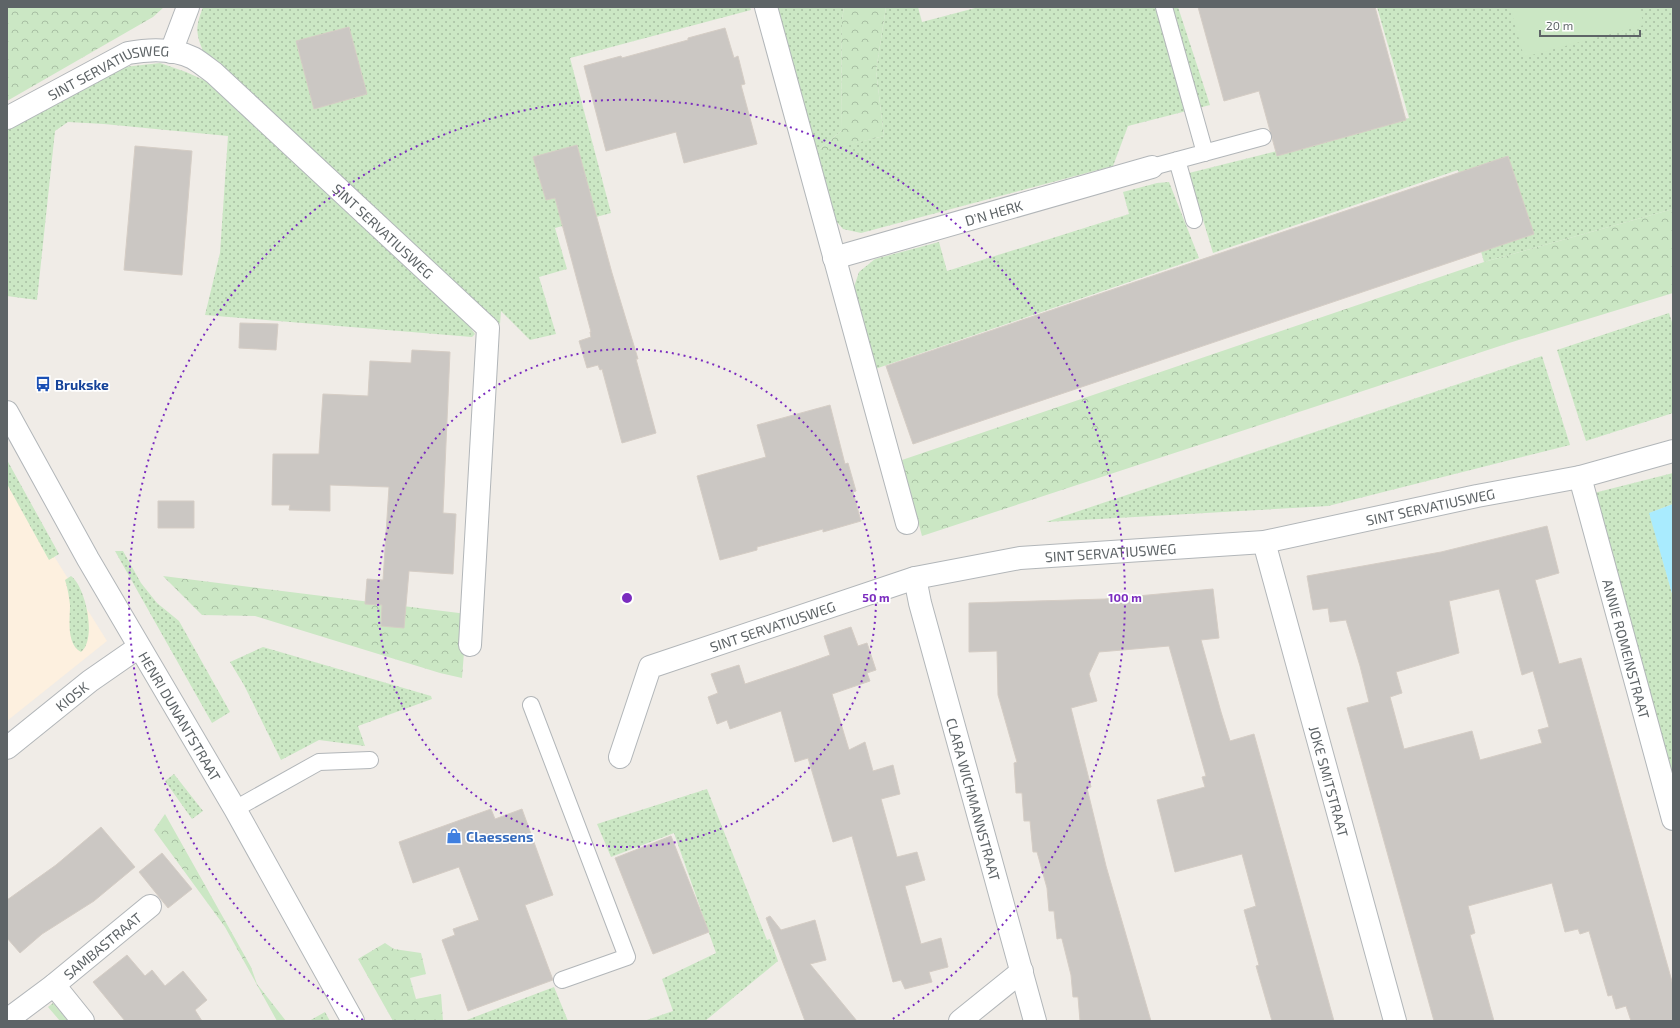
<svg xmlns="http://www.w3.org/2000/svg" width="1680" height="1028" font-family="'Exo 2',sans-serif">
<defs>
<pattern id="green-dots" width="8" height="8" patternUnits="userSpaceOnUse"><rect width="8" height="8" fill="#cbe7c4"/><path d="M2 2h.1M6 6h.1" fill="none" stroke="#a8bfa3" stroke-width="1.8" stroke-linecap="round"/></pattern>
<pattern id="forest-crowns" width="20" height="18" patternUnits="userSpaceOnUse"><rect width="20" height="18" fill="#cbe7c4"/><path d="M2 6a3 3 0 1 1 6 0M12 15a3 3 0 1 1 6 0" fill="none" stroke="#a8bfa3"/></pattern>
</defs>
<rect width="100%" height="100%" fill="#f0ece7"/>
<path fill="#fdf0df" d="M7 481 107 641 7 721Z"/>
<path fill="url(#green-dots)" d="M203 7H750L751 10 570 58 611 213 555 228 567 269 539 277 556 334 530 340 501 311 500 324 203 51C195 32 196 26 203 7Z
M778 7H844L842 20 841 131 816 152 884 136 876 71 886 7H918L922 22 979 7H1178L1210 105 1128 126 1113 166 861 233 843 229 830 214Z
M1377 7H1673V209L1484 262 1458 170 1213 253 1189 173 1409 118Z
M160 63 186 72 217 86 457 309 475 334 472 337 205 315 220 253 228 136 104 124 68 122 55 131 37 300 7 296V129L108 72 124 67Z
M1169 182 1199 258 875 369 853 290 859 272 875 259 939 242 947 271 1129 214 1123 192 1157 183Z
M1669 313 1673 325V413L1586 441 1557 350Z
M1542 356 1570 445 1328 506 1046 522Z
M7 460 59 554 49 560 7 484Z
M1673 473V504L1650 513 1673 597V776L1594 493Z
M115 551H123L141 583 157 603 179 621 230 712 212 723Z
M71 576C86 587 97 640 81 652 66 644 70 619 70 605 69 597 68 589 65 580Z
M263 647 431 696 432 699 358 726 365 746 319 740 281 760 244 685 230 662Z
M174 774 203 811 192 819 165 781Z
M707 789 767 940 770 939 778 961 705 1021H644L673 1011 662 979 716 953 674 833 611 857 597 824Z
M554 987 568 1021H464Z
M325 1012 330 1021H309Z"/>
<path fill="url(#forest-crowns)" d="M7 7H164L153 17 7 101Z
M844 7H886L876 71 884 136 815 153 841 131 842 20Z
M1673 209V293L1509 343 922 536 902 460 1484 262Z
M163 576 467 614 462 678 440 673 255 616 202 615Z
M165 814 251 967 257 984 286 1021H277L225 927 154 830Z
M385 943 394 949 421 953 426 974 410 978 416 999 441 994 443 1021H393L358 959Z
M53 1003 68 1021H60L48 1007Z"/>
<path fill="#cbe7c4" d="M1510 7H1639L1644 25 1524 57Z"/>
<path fill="#a9ebfe" d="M1673 504V597L1649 513Z"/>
<path fill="#cbc7c3" stroke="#d5cdc5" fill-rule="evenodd" d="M1198 7H1375L1406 120 1277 156 1259 91 1224 101Z
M349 27 367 94 314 109 296 41Z
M725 28 734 58 738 56 745 84 741 85 757 144 684 163 676 132 606 151 584 66 621 56 622 58 688 40V38Z
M577 145 612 273 638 359H636L656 433 622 443 602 369 600 370 598 365 587 368 579 341 591 337 590 332H591L555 198 546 200 533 157Z
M135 146 192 151 182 275 124 270Z
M1508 156 1534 234 913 444 886 366Z
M240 323 278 324 276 350 239 348Z
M412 350 450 352 443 513 456 514 453 574 409 571 404 628 381 626 382 605 365 604 367 579 383 580 389 487 330 485V511L289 510 290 505H272L273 454H319L323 394 368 396 370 361 411 363Z
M830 405 845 464 848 463 856 491 853 492 861 521 823 532V529L757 547V550L720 560 697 476 766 457 757 425Z
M158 501H194V528H158Z
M1547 526 1559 573 1535 580 1559 664 1581 658 1673 985V1021H1631L1626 1006 1616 1009 1612 995 1608 996 1589 931 1580 934 1578 929 1565 932 1552 883 1468 906 1475 933 1470 935 1494 1021H1434L1347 708 1369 702 1360 666 1346 620 1330 622 1328 608 1313 610 1307 576 1441 552ZM1499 589 1522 675 1533 671 1549 727 1538 730 1542 743 1480 760 1472 731 1404 749 1390 697 1402 693 1396 672 1459 653 1449 601Z
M1213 589 1219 638 1201 640 1221 712 1230 741 1254 734 1334 1021H1272L1256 966 1259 965 1244 910 1256 906 1242 854 1175 872 1157 800 1205 787 1202 777 1206 776 1169 646 1099 652 1089 674 1097 701 1071 708 1091 787 1087 788 1106 866 1151 1021H1080L1078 997H1073L1071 975 1062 939 1061 938 1057 939 1054 911H1049L1047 888 1037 852H1033L1030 821H1024L1022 793H1016L1014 763 1017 762 998 695 997 651 969 652V603L1105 599Z
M851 627 858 646 867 643 876 670 867 673 870 681 832 694 849 750 865 742 873 771 893 765 900 794 881 799 897 857 917 852 925 880 905 886 921 944 941 938 948 967 929 972 932 982 905 989 901 980 893 982 852 836 833 842 808 758 795 762 781 711 730 729 727 720 717 724 708 697 718 693 711 674 739 665 745 684 799 666 830 655 824 636Z
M491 809 495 819 522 809 553 895 525 905 553 980 468 1011 442 940 455 935 453 929 479 920 459 867 413 883 399 842Z
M101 827 135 867 94 901 42 934 20 953 7 938V900L56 865Z
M671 836 709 932 653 954 615 858Z
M162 853 192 889 168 908 139 872Z
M770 916 781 930 815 920 826 960 810 964 857 1021H805L766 918Z
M127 955 145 976 152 970 165 986 183 971 207 1000 195 1010 202 1021H125L93 982Z"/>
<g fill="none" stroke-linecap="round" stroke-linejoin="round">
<defs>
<path id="service" d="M1164 7 1205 153
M1177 160 1194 220
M1152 167 1263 137
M531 705 627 957 562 980
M235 809 319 762 370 760"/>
<g id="minor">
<path d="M766 7 907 523"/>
<path d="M171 52 188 7"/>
<path id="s1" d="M7 118 128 53C150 49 173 48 193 58 200 62 207 68 214 73L488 328 470 645"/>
<path id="s2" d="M834 258 1152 167"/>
<path id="s3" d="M1580 477 1673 819"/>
<path id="s4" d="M1264 542 1395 1021"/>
<path id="s5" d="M915 578 920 603 1035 1021"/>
<path id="s6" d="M7 748 90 681 139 647"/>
<path id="s7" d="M620 757 650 667 915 578 1020 558 1264 542 1477 496 1580 477 1673 451"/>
<path d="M54 985 83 1021"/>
<path id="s8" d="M7 1020 54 985 150 906"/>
<path d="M960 1021 1022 971"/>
</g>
<g id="tertiary">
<path id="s9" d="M7 412 88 559 235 809 353 1021"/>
</g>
</defs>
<use href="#service" stroke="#b2b6b9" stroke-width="18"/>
<use href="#minor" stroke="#b2b6b9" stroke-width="24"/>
<use href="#tertiary" stroke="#b2b6b9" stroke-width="24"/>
<use href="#service" stroke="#fff" stroke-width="16"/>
<use href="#minor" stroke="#fff" stroke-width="22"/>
<use href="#tertiary" stroke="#fff" stroke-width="22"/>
</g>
<g fill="none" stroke="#7b2cbf" stroke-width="2" stroke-dasharray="2 4">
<circle cx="627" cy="598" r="249"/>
<path d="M363 1020A498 498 0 1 1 891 1020"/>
</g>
<defs>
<symbol id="bus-bare" viewBox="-9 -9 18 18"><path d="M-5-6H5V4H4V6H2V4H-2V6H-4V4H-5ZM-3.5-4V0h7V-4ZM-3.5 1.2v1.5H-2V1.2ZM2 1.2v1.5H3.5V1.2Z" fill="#1a4fb4" stroke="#fff" stroke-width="2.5" paint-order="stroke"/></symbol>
<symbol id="shop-bare" viewBox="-9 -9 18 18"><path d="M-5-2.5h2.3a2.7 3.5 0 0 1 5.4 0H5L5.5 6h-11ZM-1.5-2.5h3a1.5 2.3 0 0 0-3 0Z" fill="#3f7fe0" stroke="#fff" stroke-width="2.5" paint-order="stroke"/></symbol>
</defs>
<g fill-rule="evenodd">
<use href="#bus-bare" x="32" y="373" width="22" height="22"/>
<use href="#shop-bare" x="443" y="825" width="22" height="22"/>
</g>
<g text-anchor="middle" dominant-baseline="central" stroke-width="3.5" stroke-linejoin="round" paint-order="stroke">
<g font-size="14" fill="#5e6467" stroke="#fff">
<text stroke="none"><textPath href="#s1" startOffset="113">SINT SERVATIUSWEG</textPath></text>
<text stroke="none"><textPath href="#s2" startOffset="166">D'N HERK</textPath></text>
<text stroke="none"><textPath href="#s1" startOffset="461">SINT SERVATIUSWEG</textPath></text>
<text stroke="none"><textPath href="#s7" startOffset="896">SINT SERVATIUSWEG</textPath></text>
<text stroke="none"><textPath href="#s7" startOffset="572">SINT SERVATIUSWEG</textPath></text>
<text stroke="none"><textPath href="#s7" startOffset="224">SINT SERVATIUSWEG</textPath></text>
<text stroke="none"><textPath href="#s3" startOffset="178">ANNIE ROMEINSTRAAT</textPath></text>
<text stroke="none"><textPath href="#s6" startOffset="83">KIOSK</textPath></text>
<text stroke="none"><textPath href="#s9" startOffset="350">HENRI DUNANTSTRAAT</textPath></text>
<text stroke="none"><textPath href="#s4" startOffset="248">JOKE SMITSTRAAT</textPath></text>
<text stroke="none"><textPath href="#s5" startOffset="229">CLARA WICHMANNSTRAAT</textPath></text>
<text stroke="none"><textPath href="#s8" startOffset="121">SAMBASTRAAT</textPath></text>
</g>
<g font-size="14" font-weight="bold" fill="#164399" stroke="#fff" text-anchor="start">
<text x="55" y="384">Brukske</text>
</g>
<g font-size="14" font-weight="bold" fill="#366cbe" stroke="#fff" text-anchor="start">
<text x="466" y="836">Claessens</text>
</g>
</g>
<circle cx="627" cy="598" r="6" fill="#7b2cbf" stroke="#fff" stroke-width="2"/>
<g font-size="12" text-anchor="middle" font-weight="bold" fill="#7b2cbf" stroke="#fff" stroke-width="3.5" stroke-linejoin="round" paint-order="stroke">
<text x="876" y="602">50 m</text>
<text x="1125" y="602">100 m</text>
</g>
<rect width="1680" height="1028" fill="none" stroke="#5e6467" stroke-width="16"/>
<path d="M1540 30v6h100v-6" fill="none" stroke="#5e6467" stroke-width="2"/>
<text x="1546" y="30" font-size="12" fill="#5e6467" stroke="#ffffff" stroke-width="3" paint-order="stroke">20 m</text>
</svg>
